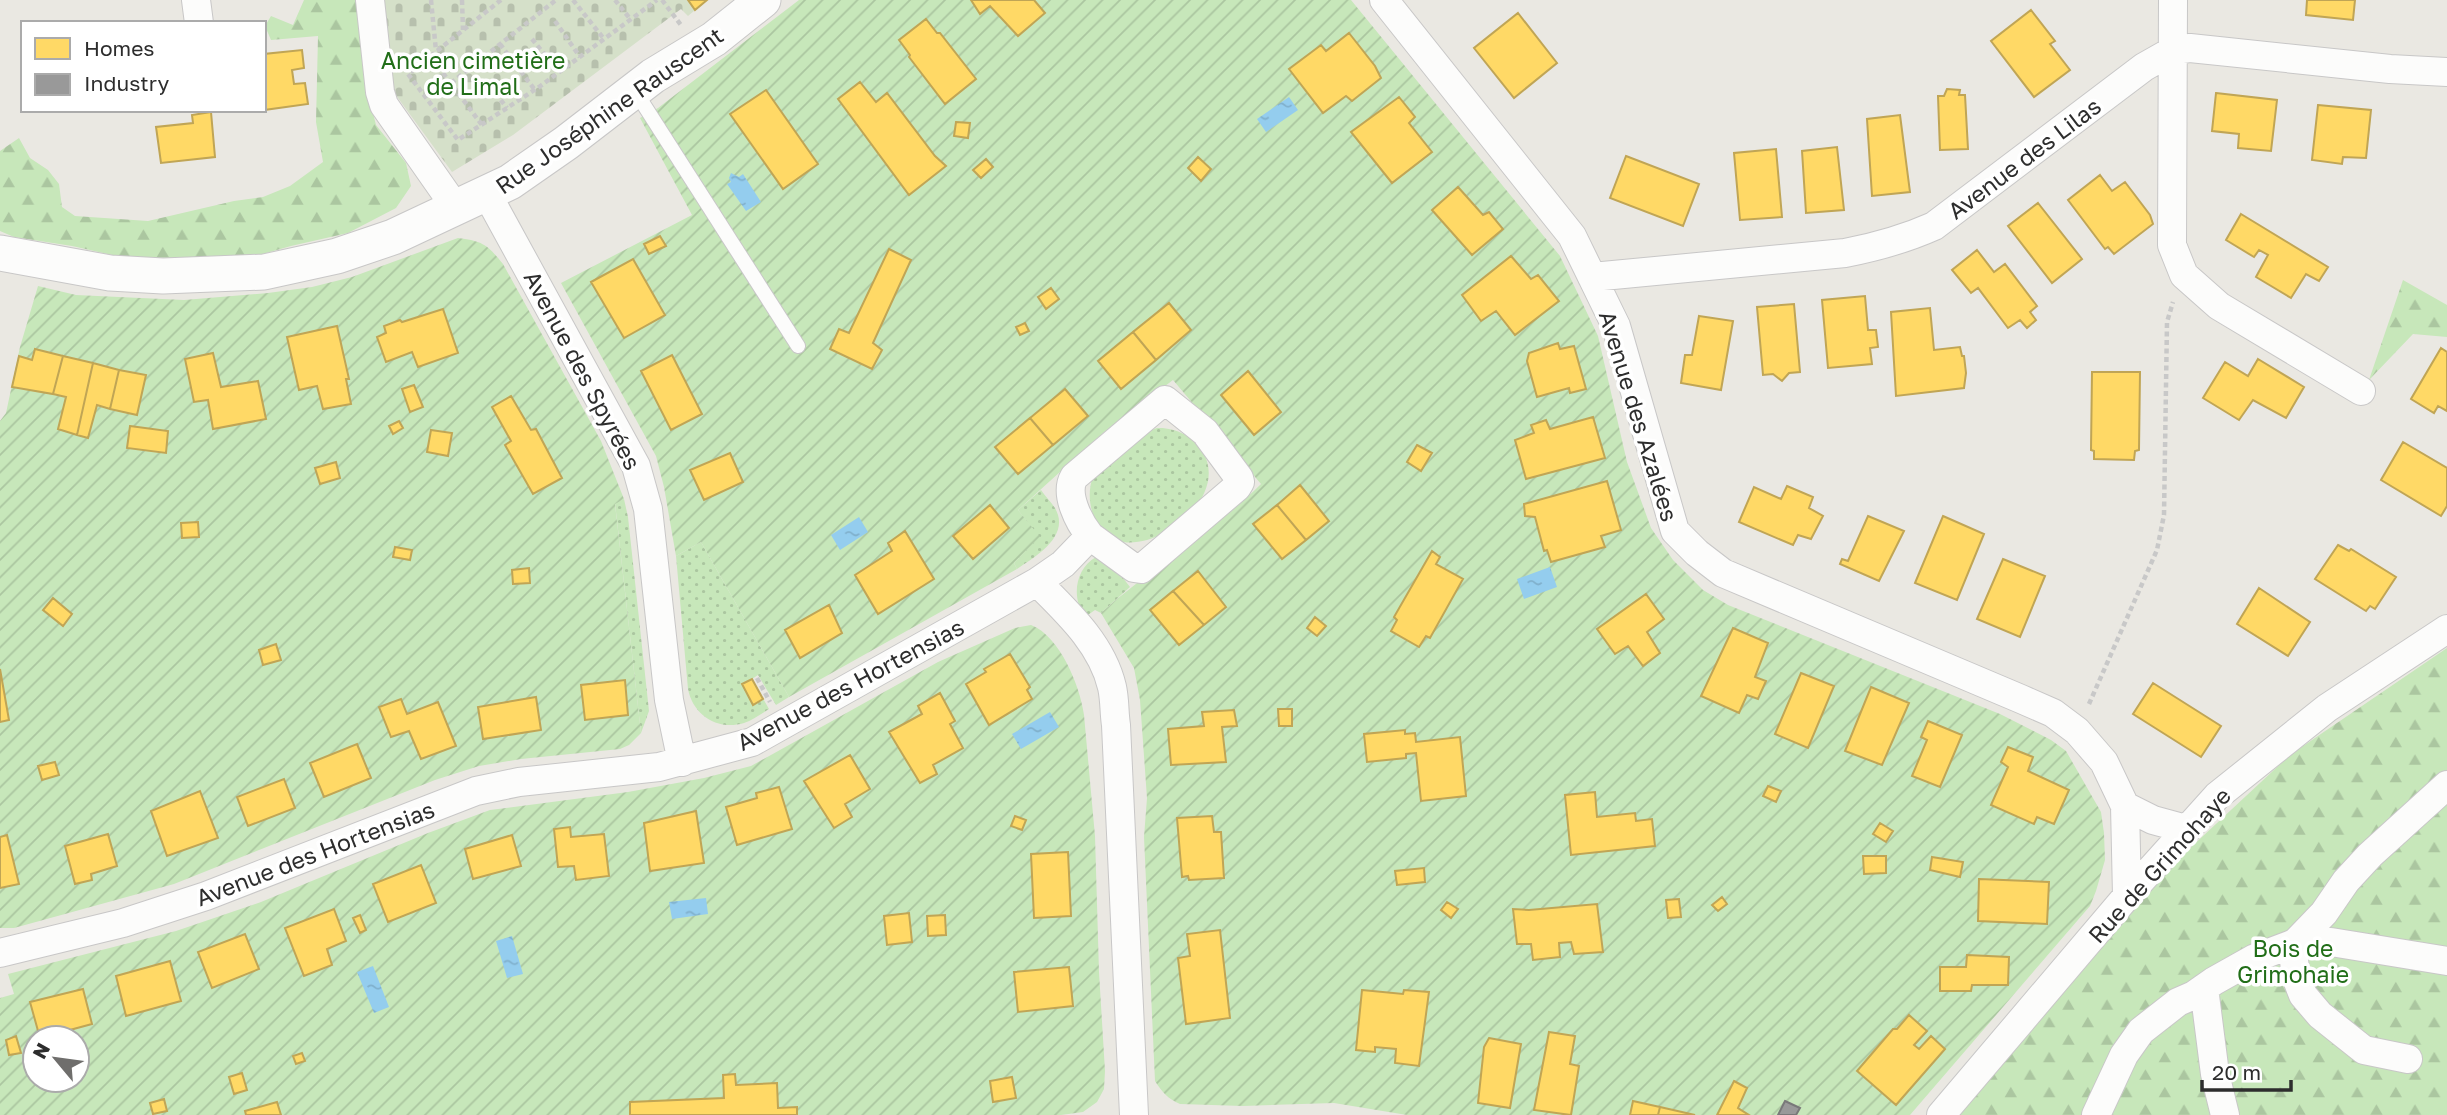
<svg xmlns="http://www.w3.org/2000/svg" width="2447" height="1115" font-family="'Golos Text',sans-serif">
<defs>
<pattern id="grass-dots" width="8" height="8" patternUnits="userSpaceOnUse" patternTransform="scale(1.75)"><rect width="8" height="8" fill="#c7e7ba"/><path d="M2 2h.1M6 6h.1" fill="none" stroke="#abc6a0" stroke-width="1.8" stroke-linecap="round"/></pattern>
<pattern id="forest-firs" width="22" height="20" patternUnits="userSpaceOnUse" patternTransform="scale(1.75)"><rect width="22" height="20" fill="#c7e7ba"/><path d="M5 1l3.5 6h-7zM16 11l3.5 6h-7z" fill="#abc6a0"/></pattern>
<pattern id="cemetery-stones" width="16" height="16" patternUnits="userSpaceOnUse" patternTransform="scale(1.75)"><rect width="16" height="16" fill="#d5e0c9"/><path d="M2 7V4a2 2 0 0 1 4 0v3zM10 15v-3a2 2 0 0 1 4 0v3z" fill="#b7c0ad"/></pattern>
<pattern id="garden-furrows" width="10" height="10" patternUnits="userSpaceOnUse" patternTransform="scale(1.75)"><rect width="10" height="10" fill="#c7e7ba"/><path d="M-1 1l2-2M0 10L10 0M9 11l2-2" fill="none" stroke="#abc6a0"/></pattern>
<pattern id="water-ripples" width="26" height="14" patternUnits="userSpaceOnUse" patternTransform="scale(1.75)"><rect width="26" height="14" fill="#94cdee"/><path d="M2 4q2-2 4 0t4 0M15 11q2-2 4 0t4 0" fill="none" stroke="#80b0cc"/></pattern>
</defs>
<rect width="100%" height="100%" fill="#eae8e2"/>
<path fill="url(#grass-dots)" d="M1157 428C1174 427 1194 436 1203 452 1236 509 1117 581 1094 518 1089 503 1088 491 1093 476L1146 432Z
M1041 490C1045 496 1051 502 1055 508 1071 536 1036 556 1017 569L1014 563 1039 537 1018 510Z
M624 499 628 517 649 711 641 733 615 503Z
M701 542 789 697 776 705 758 675 752 679 769 709C761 714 753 720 744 723 717 731 693 715 688 689L676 556Z
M1096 557 1113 565 1130 587 1101 613 1095 610 1085 617C1071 598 1075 569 1096 557Z"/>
<path fill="url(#forest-firs)" d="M304 0H359L368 93 376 125 406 163 411 186 396 208 348 233 291 246 238 261 130 259 72 246 14 237 0 231V151L19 138 30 158 48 170 59 184 62 207 75 216 148 221 234 201 263 197 290 186 323 162 316 122 318 36 271 40 265 26 271 16 293 25Z
M2403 280 2447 305V337L2413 334 2369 380Z
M2447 648V1115H1958L2173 864 2290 755Z"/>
<path fill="url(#cemetery-stones)" d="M378 0H707L688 16 681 9 513 135 452 172 387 83Z"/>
<path fill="url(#garden-furrows)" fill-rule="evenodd" d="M799 0H1351L1560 256 1598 336 1627 462 1651 528 1673 560 1703 590 1728 605 2000 714 2051 740 2066 751 2101 812 2104 833 2105 860 2096 891 2090 906 1910 1115H1407L1334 1103 1243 1106 1180 1104C1168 1099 1162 1092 1155 1081L1144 837 1147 798 1140 700 1134 668 1101 613C1152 567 1213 532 1261 484L1173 380 1103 433 1018 510 1040 537 1014 563 1017 569 789 697 701 542 676 556 664 487 656 456 561 283 692 215 640 118 658 108Z
M458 238C482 241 487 244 503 264L601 441 624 499 615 504 641 733 629 745 620 749 521 759 479 766 435 780 174 884 14 928H0V421L6 413 20 347 38 286 76 295 184 300 268 293 312 287 352 277Z
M1031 625C1060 636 1080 686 1084 715L1095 836 1099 972 1105 1071 1104 1089 1097 1102 1083 1112 1061 1115H0V998L14 994 8 974 176 931 261 902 428 833 490 810 628 792 704 778 751 766 938 662 1015 628ZM35 1038H77V1080H35Z"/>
<path fill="url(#water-ripples)" d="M1289 97 1298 110 1266 132 1257 119Z
M731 173 739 177 743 174 761 202 746 211 727 184 731 182 729 178Z
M859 517 868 532 840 550 831 535Z
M1550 567 1557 587 1524 599 1517 579Z
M1050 712 1059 727 1021 749 1012 734Z
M706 898 708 914 672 919 669 902Z
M512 936 523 974 507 978 496 941Z
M373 966 389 1007 374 1013 357 972Z"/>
<path fill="#ffd966" stroke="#c0a555" stroke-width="2" d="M688 0H707L695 10Z
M971 0H1034L1045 13 1018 36 990 6 980 14Z
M2307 0H2355L2353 20 2306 15Z
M2031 10 2055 41 2050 44 2070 70 2034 97 1991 41Z
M1518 13 1557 63 1514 98 1474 48Z
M926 19 937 33H940L976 79 945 104 909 57 910 55 899 40Z
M1349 33 1375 66 1381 78 1352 101 1346 96 1323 113 1289 69 1321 45 1326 51Z
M302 50 304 68 292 70 294 84 305 83 308 104 264 110V54Z
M860 82 876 102 887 93 935 156 946 166 909 195 838 99Z
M1947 89 1960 90 1959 95H1965L1968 149 1940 150 1938 96H1944Z
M766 90 818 164 783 189 730 114Z
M2216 93 2277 100 2271 151 2238 148 2239 134 2212 131Z
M1399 97 1415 117 1409 123 1432 152 1392 183 1351 132Z
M2318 105 2371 110 2366 158 2343 157 2342 164 2312 160Z
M211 112 215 157 161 163 156 127 193 123 192 115Z
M1900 115 1910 192 1872 196 1867 119Z
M956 122 970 123 968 138 954 136Z
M1837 147 1844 210 1806 213 1802 151Z
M1776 149 1782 217 1740 220 1734 153Z
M1626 156 1699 184 1683 226 1610 198Z
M1198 157 1211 169 1201 181 1188 168Z
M986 159 993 167 981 178 973 170Z
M2100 175 2112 191 2125 182 2150 215 2153 224 2114 254 2108 247 2105 249 2068 200Z
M1458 187 1483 215 1489 212 1503 229 1472 255 1432 210Z
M2038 203 2082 259 2052 283 2008 226Z
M2241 214 2328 267 2319 281 2306 274 2291 298 2256 277 2268 255 2259 250 2254 257 2226 240Z
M660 236 666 246 649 254 644 244Z
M889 249 911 260 873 343 882 350 872 369 830 349 839 329 849 333Z
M1977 250 1994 272 2005 264 2037 306 2030 312 2036 320 2027 328 2020 320 2008 328 1978 288 1971 293 1952 270Z
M1511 256 1531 279 1538 275 1559 301 1515 335 1496 311 1481 321 1462 295Z
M633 259 665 315 624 338 591 282Z
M1051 288 1059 299 1046 309 1038 297Z
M1865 296 1868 330H1876L1878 347 1870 348 1872 364 1828 368 1822 300Z
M1169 303 1191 330 1156 360 1133 332Z
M1794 304 1800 372 1789 373 1782 381 1773 374 1763 375 1757 307Z
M1930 308 1934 350 1960 347 1962 356H1964L1966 373 1964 388 1896 396 1891 312Z
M443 309 458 353 418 367 412 352 386 362 377 337 386 333 384 326 400 320 402 322Z
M1699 316 1733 321 1721 390 1681 383 1685 355H1692Z
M1025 323 1029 331 1020 335 1016 327Z
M337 326 349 379H346L351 404 323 409 317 386 299 390 287 337Z
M1133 332 1156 360 1121 389 1098 361Z
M1558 343 1560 349 1574 346 1586 389 1570 393 1569 388 1537 397 1527 361 1529 353Z
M2441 348 2447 352V411L2438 406 2434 413 2411 399Z
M35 349 63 356 53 394 12 387 19 356 32 360Z
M213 353 221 387 258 381 266 419 213 429 208 400 194 402 185 359Z
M672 355 702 414 671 430 641 371Z
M63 356 93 363 77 435 58 429 66 397 53 394Z
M2258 359 2304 387 2286 418 2253 400 2239 420 2203 398 2225 362 2248 376Z
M93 363 119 370 110 409 97 405 88 438 77 435Z
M119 370 146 375 137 415 110 409Z
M1248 371 1281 412 1254 435 1221 395Z
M2092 372H2140L2139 450 2135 451 2134 460 2094 459V451L2091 450Z
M414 385 423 407 410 412 402 389Z
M1065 389 1088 416 1053 445 1030 418Z
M511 396 531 430 536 429 562 478 533 494 505 445 511 441 492 407Z
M1593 417 1605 458 1526 479 1515 440 1534 433 1531 425 1546 420 1550 429Z
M1030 418 1053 445 1018 474 995 447Z
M399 421 403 428 393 434 389 426Z
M130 426 168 431 166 453 127 448Z
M431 430 452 433 448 456 427 452Z
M2403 442 2447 468V506L2441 516 2381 480Z
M1417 445 1432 453 1421 471 1407 462Z
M730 453 743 482 704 500 690 470Z
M336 462 340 478 320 484 315 468Z
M1607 481 1621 530 1601 536 1605 547 1551 562 1547 550 1544 551 1535 517 1525 516 1524 504Z
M1300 485 1329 521 1306 540 1277 505Z
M1787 486 1813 497 1809 508 1823 516 1811 539 1798 535 1793 545 1739 522 1754 487 1781 499Z
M990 505 1009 528 973 559 953 536Z
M1277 505 1306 540 1282 559 1253 524Z
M1868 516 1904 531 1879 581 1840 564 1842 559 1848 561Z
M1943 516 1984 534 1957 600 1915 583Z
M198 522 199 537 182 538 181 523Z
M905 531 934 579 878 614 855 575 892 551 888 543Z
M2338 545 2349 551 2351 549 2396 577 2375 609 2370 606 2366 611 2315 579Z
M395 547 412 550 410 560 393 557Z
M1432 551 1440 557 1436 564 1463 579 1430 638 1426 636 1419 647 1391 631 1397 620 1394 617Z
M2003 559 2045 576 2020 637 1977 619Z
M529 568 530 583 513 584 512 570Z
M1198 571 1226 607 1204 625 1173 591Z
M2259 588 2310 622 2288 656 2237 624Z
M1173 591 1204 625 1179 645 1150 610Z
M1646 594 1664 619 1647 632 1660 653 1643 666 1628 646 1615 654 1597 629Z
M53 598 72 614 63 626 43 610Z
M829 605 842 633 800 658 785 630Z
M1315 617 1326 626 1317 636 1307 628Z
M1733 628 1768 643 1755 677 1766 681 1758 699 1747 695 1739 713 1701 696Z
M276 644 281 660 263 665 259 650Z
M1010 654 1030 687 1027 690 1032 699 989 725 966 684 986 672 984 669Z
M0 669 9 720 0 722Z
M1801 673 1834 686 1808 748 1775 734Z
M752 679 763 699 753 705 742 684Z
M625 680 628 715 585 720 581 685Z
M2153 683 2221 726 2201 757 2133 714Z
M1871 687 1909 703 1882 765 1845 751Z
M940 693 955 721 950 724 963 748 933 765 937 774 920 783 889 732 922 714 918 706Z
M536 697 541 730 483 739 478 707Z
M401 699 407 714 438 702 456 746 421 759 409 731 391 737 379 707Z
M1278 709H1292V726H1279Z
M1234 710 1237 726 1222 727 1226 762 1171 765 1168 729 1204 726 1202 712Z
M1928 721 1962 735 1940 787 1912 776 1927 740 1921 737Z
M1405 730V734L1415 733 1416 742 1460 737 1466 796 1421 801 1416 753 1406 754V758L1367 762 1364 734Z
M357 744 371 778 324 797 310 763Z
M2008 747 2033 757 2028 771 2069 790 2054 824 2037 817 2034 824 1991 805 2008 767 2001 762Z
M850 755 870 789 845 804 852 817 834 828 804 781Z
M55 762 59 775 42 780 38 766Z
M284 779 295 808 248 826 237 797Z
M1768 786 1781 791 1776 802 1763 796Z
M779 787 792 829 737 845 726 807 757 798 756 793Z
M200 791 218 838 167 856 151 811Z
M1595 792 1597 817 1635 813 1636 821 1652 819 1655 846 1571 855 1565 795Z
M696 811 704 863 650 871 644 823Z
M1015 816 1026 820 1022 830 1011 826Z
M1212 816 1214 832H1221L1224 878 1189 880 1188 876 1182 877 1177 818Z
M1880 823 1893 831 1886 842 1873 834Z
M570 827 571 837 604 834 609 876 576 880 574 866 558 867 554 829Z
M108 834 117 866 91 874 92 880 75 884 65 846Z
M7 835 19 884 0 888V837Z
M512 835 521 866 473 879 465 849Z
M1068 852 1071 916 1034 918 1031 854Z
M1863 856H1886V873L1864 874Z
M1932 857 1963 862 1960 877 1930 870Z
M421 865 436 903 388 922 373 884Z
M1424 868 1425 882 1397 885 1395 871Z
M1979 879 2049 882 2047 924 1978 921Z
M1722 897 1727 904 1718 911 1712 905Z
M1679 899 1681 917 1668 918 1666 900Z
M1447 902 1458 909 1451 918 1441 910Z
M1597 904 1603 952 1574 954 1571 942 1559 943 1560 957 1533 960 1531 944H1517L1513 909 1529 910Z
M334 909 346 941 327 949 332 965 304 976 285 928Z
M909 913 912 942 887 945 884 916Z
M360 915 366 930 360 933 353 918Z
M945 915 946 935 928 936 927 916Z
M1220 930 1230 1018 1186 1024 1178 958 1190 956 1187 934Z
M245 934 259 969 212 988 198 952Z
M1967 955 2009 957 2008 985H1972L1971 991H1940V967H1966Z
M170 961 181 1001 126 1016 116 976Z
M1069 967 1073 1006 1018 1012 1014 972Z
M83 989 92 1024 40 1038 30 1002Z
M1362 990 1403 994 1404 990 1429 992 1419 1066 1395 1063 1396 1049 1375 1047V1052L1356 1050Z
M1909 1015 1927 1031 1914 1045 1919 1049 1931 1036 1945 1049 1896 1105 1857 1071 1893 1029H1897Z
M1549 1032 1575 1036 1570 1064 1579 1066 1571 1115 1534 1110Z
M16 1036 21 1053 9 1055 6 1040Z
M1489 1038 1521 1044 1510 1108 1478 1103 1484 1047Z
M302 1053 305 1061 296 1064 293 1056Z
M242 1073 247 1090 234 1094 229 1077Z
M735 1074 736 1085 777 1083 778 1108 797 1107V1115H630V1102L724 1098 723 1075Z
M1012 1077 1016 1098 993 1102 990 1081Z
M1734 1081 1747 1088 1738 1108 1749 1115H1717Z
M164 1099 167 1111 153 1114 150 1103Z
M1633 1101 1660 1107 1658 1115H1630Z
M277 1102 281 1115H246L245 1111Z
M1660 1107 1695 1115H1658Z"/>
<path fill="#999" stroke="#797979" stroke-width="2" d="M1785 1101 1800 1108 1796 1115H1778Z"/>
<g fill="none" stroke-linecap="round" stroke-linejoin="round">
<defs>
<path id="service" d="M635 91 798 346"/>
<path id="minor" d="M196 0 199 23
M370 0 380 92 384 105 456 208
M1384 0 1572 236 1616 326 1675 531 1697 553 1723 573 2021 699 2053 713 2077 731 2104 762 2125 806 2127 896
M2173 0 2172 245 2184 275 2219 306 2361 391
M487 194 636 466 648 509 669 700 682 762
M1592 277 1845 253C1876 247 1905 239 1934 226L2144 67 2174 50 2190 48 2390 69 2447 72
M1037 582 1063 564 1090 536 1134 568 1141 569 1237 487 1240 482 1239 478 1205 432 1165 400 1074 477C1064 494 1079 522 1090 536
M2125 806 2153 820 2186 829
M2295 943 2324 913 2346 881 2370 855 2447 785
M2292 944 2296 977 2303 995 2320 1015 2364 1050 2408 1059
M0 953 123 923 206 896 476 791 519 782 659 767 752 742 1037 582C1067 612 1102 644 1112 687 1115 700 1114 713 1116 725L1134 1115
M2204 988 2215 1074 2225 1115
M1941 1115 2127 896 2217 796 2327 708 2447 629
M2096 1115 2124 1055 2141 1031 2178 1002 2194 995 2214 981 2255 958 2295 943 2331 942 2447 961"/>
<path id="tertiary" d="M0 253 110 273 163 276 264 272 337 256 393 237 510 182 566 143 653 76 714 39 763 0"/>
</defs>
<use href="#service" stroke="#c8c7c7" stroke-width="16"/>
<use href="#minor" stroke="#c8c7c7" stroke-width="30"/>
<use href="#tertiary" stroke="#c8c7c7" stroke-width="37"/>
<path stroke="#c8c8c8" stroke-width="4.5" stroke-dasharray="5 3.5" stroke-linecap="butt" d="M431 0 436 51
M462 0 463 30
M501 0 408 74 458 140 539 87 657 0
M573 0 604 39
M615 0 631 20
M662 0 681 25
M555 21 580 57
M532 39 559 72
M500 44 535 90
M443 73 482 125
M485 80 507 108
M451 83 556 0
M757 678 770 702
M2089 704 2157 550 2164 515 2167 322 2173 302"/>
<use href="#service" stroke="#fcfcfb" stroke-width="14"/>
<use href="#minor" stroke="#fcfcfb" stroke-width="28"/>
<use href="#tertiary" stroke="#fcfcfb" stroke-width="35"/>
</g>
<g text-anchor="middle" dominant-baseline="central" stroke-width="7" stroke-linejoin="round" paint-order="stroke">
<g font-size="23" fill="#216e18" stroke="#fff">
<text x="473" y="60">Ancien cimetière<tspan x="473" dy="26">de Limal</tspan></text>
<text x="2293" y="948">Bois de<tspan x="2293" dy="26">Grimohaie</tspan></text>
</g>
<g font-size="23" fill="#2d2d2d" stroke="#fff">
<text transform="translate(609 110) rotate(-35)">Rue Joséphine Rauscent</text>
<text transform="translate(2024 158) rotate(-37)">Avenue des Lilas</text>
<text transform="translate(583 370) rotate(62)">Avenue des Spyrées</text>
<text transform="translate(1639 416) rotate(73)">Avenue des Azalées</text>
<text transform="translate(850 684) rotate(-28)">Avenue des Hortensias</text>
<text transform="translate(315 853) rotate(-21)">Avenue des Hortensias</text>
<text transform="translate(2159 865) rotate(-48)">Rue de Grimohaye</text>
</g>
</g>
<rect x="21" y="21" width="245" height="91" fill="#ffffff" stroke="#ababab" stroke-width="2"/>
<rect x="35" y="38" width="35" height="21" fill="#ffd966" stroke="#ababab" stroke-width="2"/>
<text x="84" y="56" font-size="21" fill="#2d2d2d">Homes</text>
<rect x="35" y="74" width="35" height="21" fill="#999999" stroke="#ababab" stroke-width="2"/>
<text x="84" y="91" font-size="21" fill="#2d2d2d">Industry</text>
<g transform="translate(56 1059) rotate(299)"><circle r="33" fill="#ffffff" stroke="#ababab" stroke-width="2"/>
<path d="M0-5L12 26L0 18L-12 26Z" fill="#6f6e6c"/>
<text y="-10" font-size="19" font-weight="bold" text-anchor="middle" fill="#2d2d2d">N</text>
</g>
<path d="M2202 1080v10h89v-10" fill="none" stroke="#2d2d2d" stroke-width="3.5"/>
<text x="2212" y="1080" font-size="21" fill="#2d2d2d" stroke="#ffffff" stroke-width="5" paint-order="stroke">20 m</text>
</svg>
